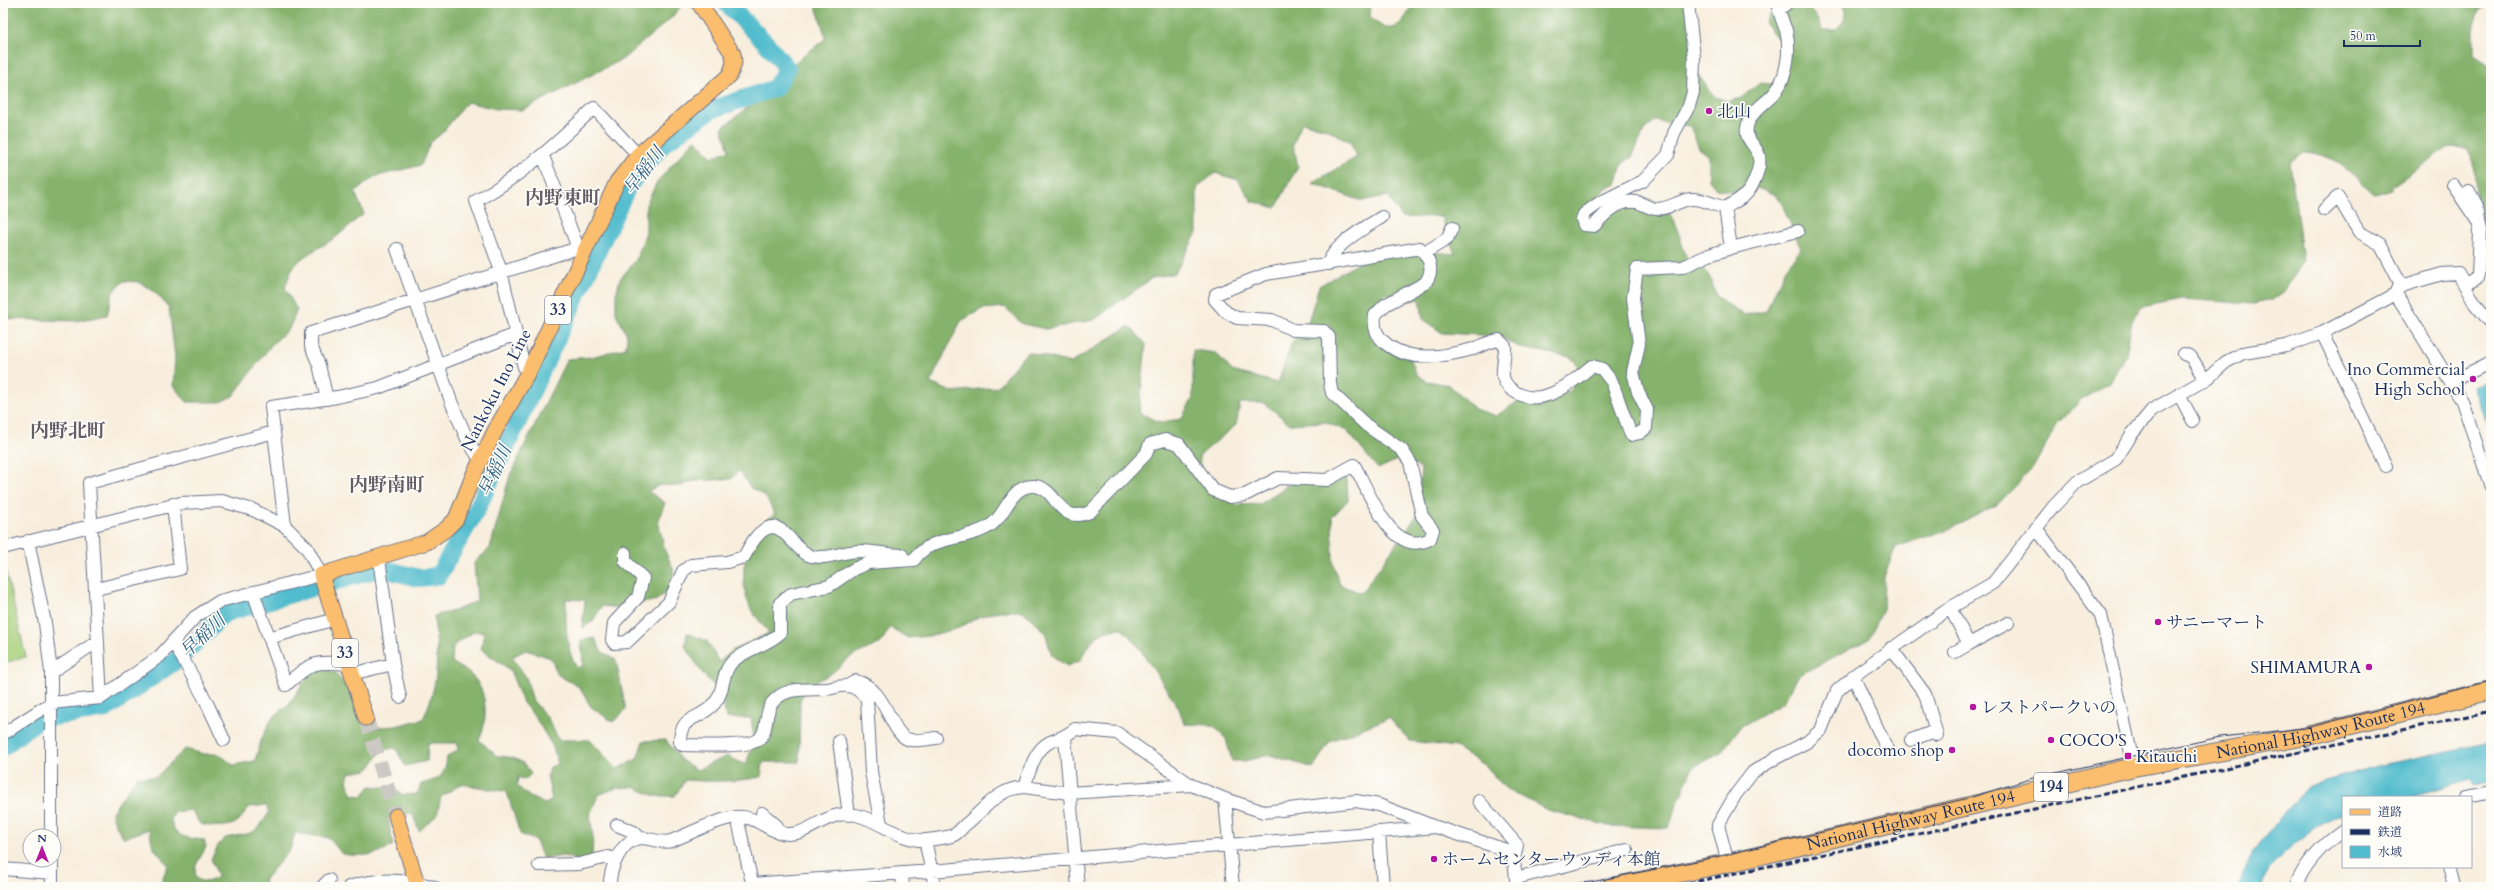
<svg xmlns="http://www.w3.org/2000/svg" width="2494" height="890" font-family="Cardo,'Noto Serif JP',serif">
<rect width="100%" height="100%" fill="#fdfcf7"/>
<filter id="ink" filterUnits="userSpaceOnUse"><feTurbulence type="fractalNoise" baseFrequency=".025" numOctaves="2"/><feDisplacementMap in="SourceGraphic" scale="8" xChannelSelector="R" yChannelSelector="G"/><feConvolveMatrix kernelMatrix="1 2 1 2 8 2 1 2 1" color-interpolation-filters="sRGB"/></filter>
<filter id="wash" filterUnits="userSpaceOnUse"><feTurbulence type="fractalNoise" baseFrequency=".012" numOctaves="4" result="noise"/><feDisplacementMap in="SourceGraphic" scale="16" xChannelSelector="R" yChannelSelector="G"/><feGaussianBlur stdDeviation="0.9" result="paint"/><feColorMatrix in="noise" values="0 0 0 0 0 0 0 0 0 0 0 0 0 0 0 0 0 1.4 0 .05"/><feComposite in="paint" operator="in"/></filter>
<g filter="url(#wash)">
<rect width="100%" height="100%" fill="#f8eedd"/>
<path fill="#a7d07c" stroke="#61806d" d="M3 560 26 657 3 663Z"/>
<path fill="#85b26c" stroke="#507065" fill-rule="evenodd" d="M3 3H684L671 18 623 59 523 110 496 109 467 102 443 132 430 143 421 165 374 177 355 192 364 214C352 222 342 234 330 241 305 257 294 257 285 288L297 310 289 329 272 344 233 396 220 402H187L173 386 175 357 169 308 155 292 139 282 124 281 113 292 107 315 77 321 3 319Z
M815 3H1371L1370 16C1391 40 1403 25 1413 3H1692V67L1715 97 1728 101 1741 98 1760 83 1771 84 1781 76 1779 41 1765 23C1771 6 1794 0 1809 9 1815 14 1819 23 1823 30H1835L1844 21 1845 10 1841 3H2047L2050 6 2057 3H2491L2479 10 2474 25V55L2491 66V271L2476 197 2474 162 2467 148 2449 147 2392 186V190L2374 195C2351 173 2337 155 2304 152L2290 163 2303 261 2285 290 2271 300 2254 304 2182 299 2142 307 2132 321 2126 354 2110 383 2080 400 2058 423 2033 468 1998 504 1952 528 1896 547 1884 577 1883 610 1869 639 1799 675 1783 703 1740 727 1721 753 1692 768 1668 828 1609 826 1547 810 1505 788 1484 765 1455 747 1410 741 1389 718 1330 741 1313 768 1270 755 1244 761H1232L1226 739 1212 725 1184 724 1179 708 1136 643 1121 628C1097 632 1090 639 1080 661L1067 666 1052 656 1045 632 1023 611H999L978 617 959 628 929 636 908 638 890 627 881 643 850 657 832 673 810 685 800 700 799 762H763L761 777C735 782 711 782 685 780L675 796H655L633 787 616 788 598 795 590 815 593 836 592 859 580 861 564 856 543 859 536 841 520 834 507 792 461 784 441 797 437 815 419 831 412 813 388 817 393 845C377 856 361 857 342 854L329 838 295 833 290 850 265 879 264 887H159L168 865 153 847 149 829 124 838 115 824 112 812 137 777H156L185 749 204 754H219L233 765 255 761 261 740 272 718 290 703 315 665 336 673 349 690 366 728 396 726 423 719C440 683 438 655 434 616L457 610 477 601 474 563 490 548 510 475 567 359 591 357 626 348 627 335 616 314V294L620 279 636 260 646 232V205L657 182 695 139 712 157 729 150 722 128 747 108 763 88 826 38ZM1655 121 1690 126 1699 148 1709 156V180L1716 189 1740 192 1751 186 1774 194 1782 204 1801 249 1786 268 1766 311 1744 315 1716 296C1711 278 1709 268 1689 265 1683 250 1675 212 1661 204 1655 200 1646 198 1640 196L1607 207 1599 198 1605 188 1616 185 1622 164 1632 157 1645 129ZM1302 122 1329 130 1350 142 1357 157 1312 183 1362 201 1388 196 1402 218 1441 216 1455 254 1406 250 1374 254 1319 286 1308 322 1291 345 1278 383 1232 371 1216 353 1193 350V398L1181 419 1160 422 1139 413 1146 344 1129 326 1071 363 1027 352 997 387 952 392 930 383 961 321 982 309 1005 307 1022 324 1046 329 1094 320 1152 278 1175 273 1197 233V188L1215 173 1238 180 1252 201 1276 208 1298 166 1293 144ZM1385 293 1408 301 1420 299 1423 319 1442 333 1499 336 1521 348 1570 357 1578 365 1572 389 1551 400 1517 402 1496 416 1475 409 1449 385 1427 381 1417 375 1408 353 1381 333 1372 311ZM1240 403H1264L1290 424 1325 422 1347 431 1378 469 1399 459 1421 468 1417 515 1361 593 1340 585 1333 563 1332 517 1348 500 1347 479 1300 477 1260 504 1237 505 1201 477 1199 456 1236 425ZM739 471 751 488 765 496 775 514C770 518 762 522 758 527 741 550 739 590 753 613 758 620 764 626 769 633L733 650 719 662 707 641 687 633 685 646 703 674 722 695 726 718H751L754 738 746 765 727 756 697 770 681 760 666 740 643 741 637 759 617 769 590 740H559L547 717 533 701 526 677 512 657 526 650 551 658 558 675 579 687 591 707 613 722 626 710 616 660 601 651 595 638 581 640 583 665 577 668C565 647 566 623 566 599L585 600 582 628 592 622 602 606 620 608 657 600 674 585 673 568 665 551 658 520 665 503 648 491 660 485 680 486 694 481 731 479ZM475 631 484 633 481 649 510 670 523 703 535 717 553 747 558 764 550 767 547 775 552 800 545 804 530 797 517 786 518 777 525 780 531 774C524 759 513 757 497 756L479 740C488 721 488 692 473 677 468 671 459 667 452 662L453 646ZM428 743H458V750L447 757C444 778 440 779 421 784L417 794 403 795 394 788 370 786 362 796 353 795 347 781 349 773 368 770 382 750 396 748 405 766 427 761ZM266 805 269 813 258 828 251 833 225 838 219 844 211 859 218 876C211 882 204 884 196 878L195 867 206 847 204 840C187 838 174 838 171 819L175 812 191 810 200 824C210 827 233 829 240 819 244 815 245 811 250 807Z"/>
<path fill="#51bccd" stroke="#367696" d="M2491 380V420L2485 422 2473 386Z
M2491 742V782L2474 786 2471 780 2407 797H2343V816C2328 812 2285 851 2274 863 2269 870 2263 879 2260 887H2238L2253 852 2288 808 2309 786 2381 765Z"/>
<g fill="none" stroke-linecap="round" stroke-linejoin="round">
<path stroke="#51bccd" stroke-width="18" d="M3 747 39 719 106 709 181 657 225 613 381 568 418 578 438 576 477 509 628 186 664 143 711 110 775 88 787 68 765 42 726 3"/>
</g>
</g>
<g filter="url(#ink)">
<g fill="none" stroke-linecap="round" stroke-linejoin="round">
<path stroke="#ccc8c4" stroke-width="15" stroke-dasharray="15 8" stroke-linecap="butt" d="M366 718 396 816"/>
<defs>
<path id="minor" d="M1688 3 1694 58 1693 92 1689 106 1674 133 1668 155 1643 181 1599 203 1584 214 1582 219 1584 225 1594 226C1604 214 1619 199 1636 202 1643 203 1649 209 1656 209 1668 209 1675 203 1686 200 1697 196 1714 205 1725 208
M543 156 578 248 584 250
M2453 185 2478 222 2480 230 2478 277 2465 284
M2469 191 2476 204 2478 221
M2324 210 2338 197 2359 232 2380 244 2402 286
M1731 248 1798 231
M397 249 452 404 468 441 481 461
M1424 253 1447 239 1452 228
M1328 264C1334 244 1366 227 1382 217
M2396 294 2462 401 2491 487
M2322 333 2386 466
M2184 354 2191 357 2205 380
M529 371 524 367 501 271 476 201C522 175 556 144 594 108L638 155
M2451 382 2491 362
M2179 394 2193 421
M327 399 319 365 311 346V333L578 248
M274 432 271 407 337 397 378 388 516 334
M2036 528 2101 615 2134 767
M28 541 45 623 51 672
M3 548 181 503 222 501 253 510 285 526 307 548 321 575 220 601 195 617 160 656 101 698 51 703 3 734
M625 553V561L643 578 638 597 614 623 612 640 614 643 627 642 669 602 683 571 691 565 727 562 744 557C750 546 758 528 773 527 785 527 797 552 811 556 829 560 843 551 860 551 874 551 888 555 902 555
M379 558 393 664 400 697
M96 589 180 569 173 504
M253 592 286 685C311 662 314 661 348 664
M1950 608 1969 644 2008 623
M269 638 335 619
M173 641 206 701 224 740
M1891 648 1925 694 1937 735
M1955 652 1969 644
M351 674 393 664
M1853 676 1887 749
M847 686 856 681C889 689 889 737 911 740 919 741 928 739 936 738
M101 698 89 483 274 432 285 526
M1065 738 1078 887
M1911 740 1935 731
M839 741 849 815
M1024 787 1069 793 1191 785
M2467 797 2491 792
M1225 799 1264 812 1356 801 1379 805 1433 826
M1479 801 1517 845 1514 861
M762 813 777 826
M737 817 753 887
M881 824 871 772 867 699C862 693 855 686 847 686 840 685 832 689 826 689 807 690 785 686 772 703 764 713 769 732 758 740 746 748 698 745 682 745L680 742C680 715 697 722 714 704 725 692 721 673 732 662 745 649 766 646 780 633V603L791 594 829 586 854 569 868 563 914 560C931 534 966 542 991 525 1007 514 1010 485 1034 486 1058 487 1057 526 1090 512L1146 454 1150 444 1165 440 1179 444 1213 490 1230 497 1245 495 1278 478 1327 480 1354 465C1369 490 1391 559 1430 539L1433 530 1422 516 1410 462 1402 450 1366 425 1332 393 1330 384 1329 337 1324 331 1293 330 1272 320 1237 318 1226 312 1215 300 1216 294 1266 274 1420 248C1430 259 1435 270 1425 283L1385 305 1375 315C1373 330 1378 338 1389 346 1413 363 1446 356 1473 349 1482 346 1490 341 1499 340L1505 346C1505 356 1502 368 1503 377 1505 385 1511 390 1517 393 1544 408 1572 382 1592 366L1602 369 1612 382 1631 435 1640 433 1646 428 1647 410 1638 392 1633 372 1639 344 1633 298 1637 269 1683 267 1709 255 1731 248 1725 208C1731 204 1739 200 1745 195 1753 188 1763 163 1758 153 1753 142 1743 139 1748 123 1752 111 1764 104 1772 96 1787 81 1791 50 1786 30 1783 23 1781 18 1779 10L1787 3
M617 825 634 832 640 838
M1379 832 1383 887
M51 836V672L98 641
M925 840 935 887
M52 860V887
M1728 863 1718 825 1736 794 1753 772 1774 759 1807 742 1821 730 1837 691 1856 674 1950 608 1993 583 2054 506 2077 482 2116 459 2132 434 2152 410 2208 378 2226 362 2243 353 2286 346 2322 333 2396 294 2399 287 2405 285 2442 274 2458 273 2475 304 2491 323
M539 865 579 864 608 857 616 859
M2449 867 2455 887
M3 869 52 873
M902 873 903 887
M1516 878 1627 850
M752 884 932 871 1436 827 1509 851 1514 861 1517 887
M322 887 329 880
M349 887C376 878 408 879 434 887
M610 887C609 870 621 839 641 838 651 838 662 844 671 841 692 833 714 820 737 817 756 815 769 833 788 834 810 835 827 809 856 815 880 820 902 843 927 840 935 839 947 838 954 835 958 833 962 828 965 825 985 809 997 789 1024 787 1030 771 1034 750 1050 742 1060 738 1067 736 1075 729L1117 733 1191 785 1225 799 1233 887
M2295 887C2305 863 2323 844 2343 830"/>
<path id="major" d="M366 718 321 575 427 542 446 529 456 519 474 474 496 429 529 371 617 182 638 155 730 75 734 63 733 54 699 3
M396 816 418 887"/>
<g id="highway">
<path id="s1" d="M1611 887 1728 863 2134 767 2307 736 2491 690"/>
</g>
</defs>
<use href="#minor" stroke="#68728a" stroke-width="14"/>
<use href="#major" stroke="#68728a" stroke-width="17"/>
<use href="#highway" stroke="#68728a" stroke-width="20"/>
<use href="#minor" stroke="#fff" stroke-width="12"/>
<use href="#major" stroke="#fbbd6e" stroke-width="15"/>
<use href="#highway" stroke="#fbbd6e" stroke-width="18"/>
<path stroke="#1b2f5e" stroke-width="1" d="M1540 887 1591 882 1707 859 1969 798 2033 778 2220 737 2306 728 2491 681"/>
<path stroke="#1b2f5e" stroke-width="3" stroke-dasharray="6 3" stroke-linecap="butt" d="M1671 887 2491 711"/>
</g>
</g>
<g fill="#b5179e" stroke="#fdfcf7" stroke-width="1.5">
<circle cx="1709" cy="111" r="4"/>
<circle cx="2473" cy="379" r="4"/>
<circle cx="2158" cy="622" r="4"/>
<circle cx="2369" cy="667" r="4"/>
<circle cx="1973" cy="707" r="4"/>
<circle cx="2051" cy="740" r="4"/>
<circle cx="1952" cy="750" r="4"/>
<rect x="2124" y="752" width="8" height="8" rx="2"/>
<circle cx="1434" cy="859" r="4"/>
</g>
<g text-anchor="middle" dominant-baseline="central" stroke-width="3.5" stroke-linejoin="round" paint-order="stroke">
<g fill="#fdfcf7" stroke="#5f6c8c" stroke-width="1">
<rect x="545" y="296" width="26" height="28" rx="3"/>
<rect x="332" y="639" width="26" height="28" rx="3"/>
<rect x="2034" y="773" width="34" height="28" rx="3"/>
</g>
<g font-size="16" font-weight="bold" fill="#1b2f5e">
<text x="558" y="310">33</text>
<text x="345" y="653">33</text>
<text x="2051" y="787">194</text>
</g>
<g font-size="17" fill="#1b2f5e" stroke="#fdfcf7" text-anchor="start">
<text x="1717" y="111">北山</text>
<text x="2465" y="369" text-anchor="end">Ino Commercial<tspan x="2465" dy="20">High School</tspan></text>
<text x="2166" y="622">サニーマート</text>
<text x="2361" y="667" text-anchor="end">SHIMAMURA</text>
<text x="1981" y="707">レストパークいの</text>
<text x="2059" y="740">COCO'S</text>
<text x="1944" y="750" text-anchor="end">docomo shop</text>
<text x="2136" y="756">Kitauchi</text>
<text x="1442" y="859">ホームセンターウッディ本館</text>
</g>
<g font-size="17" fill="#1b2f5e" stroke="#fdfcf7">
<text transform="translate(496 390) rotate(-63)">Nankoku Ino Line</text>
<text stroke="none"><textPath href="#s1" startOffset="727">National Highway Route 194</textPath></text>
<text stroke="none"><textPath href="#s1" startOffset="307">National Highway Route 194</textPath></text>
</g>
<g font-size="18" font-style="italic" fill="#2e6085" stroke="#fdfcf7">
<text transform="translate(644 171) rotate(-53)">早稲川</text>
<text transform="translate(495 471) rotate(-65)">早稲川</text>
<text transform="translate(203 636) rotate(-43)">早稲川</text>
</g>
<g font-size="19" font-weight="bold" fill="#645c66" stroke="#fdfcf7">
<text x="563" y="198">内野東町</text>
<text x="68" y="431">内野北町</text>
<text x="387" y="485">内野南町</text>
</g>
</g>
<rect width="2494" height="890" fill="none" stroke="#fdfcf7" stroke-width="16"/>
<rect x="2342" y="796" width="130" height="72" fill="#fdfcf7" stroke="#a3aaba"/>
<rect x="2350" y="809" width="20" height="6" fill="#fbbd6e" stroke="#a3aaba"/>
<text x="2378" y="816" font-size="12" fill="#1b2f5e">道路</text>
<rect x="2350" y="829" width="20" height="6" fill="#1b2f5e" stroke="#a3aaba"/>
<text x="2378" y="836" font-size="12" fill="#1b2f5e">鉄道</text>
<rect x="2350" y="846" width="20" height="12" fill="#51bccd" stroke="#a3aaba"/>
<text x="2378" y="856" font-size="12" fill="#1b2f5e">水域</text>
<g transform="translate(42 848)"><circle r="19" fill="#fdfcf7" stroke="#a3aaba"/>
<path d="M0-3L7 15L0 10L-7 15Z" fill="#b5179e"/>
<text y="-6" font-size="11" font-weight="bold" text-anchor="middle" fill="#1b2f5e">N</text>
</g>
<path d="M2344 40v6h76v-6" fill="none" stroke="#1b2f5e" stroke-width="2"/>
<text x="2350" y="40" font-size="12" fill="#1b2f5e" stroke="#fdfcf7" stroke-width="3" paint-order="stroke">50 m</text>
</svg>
